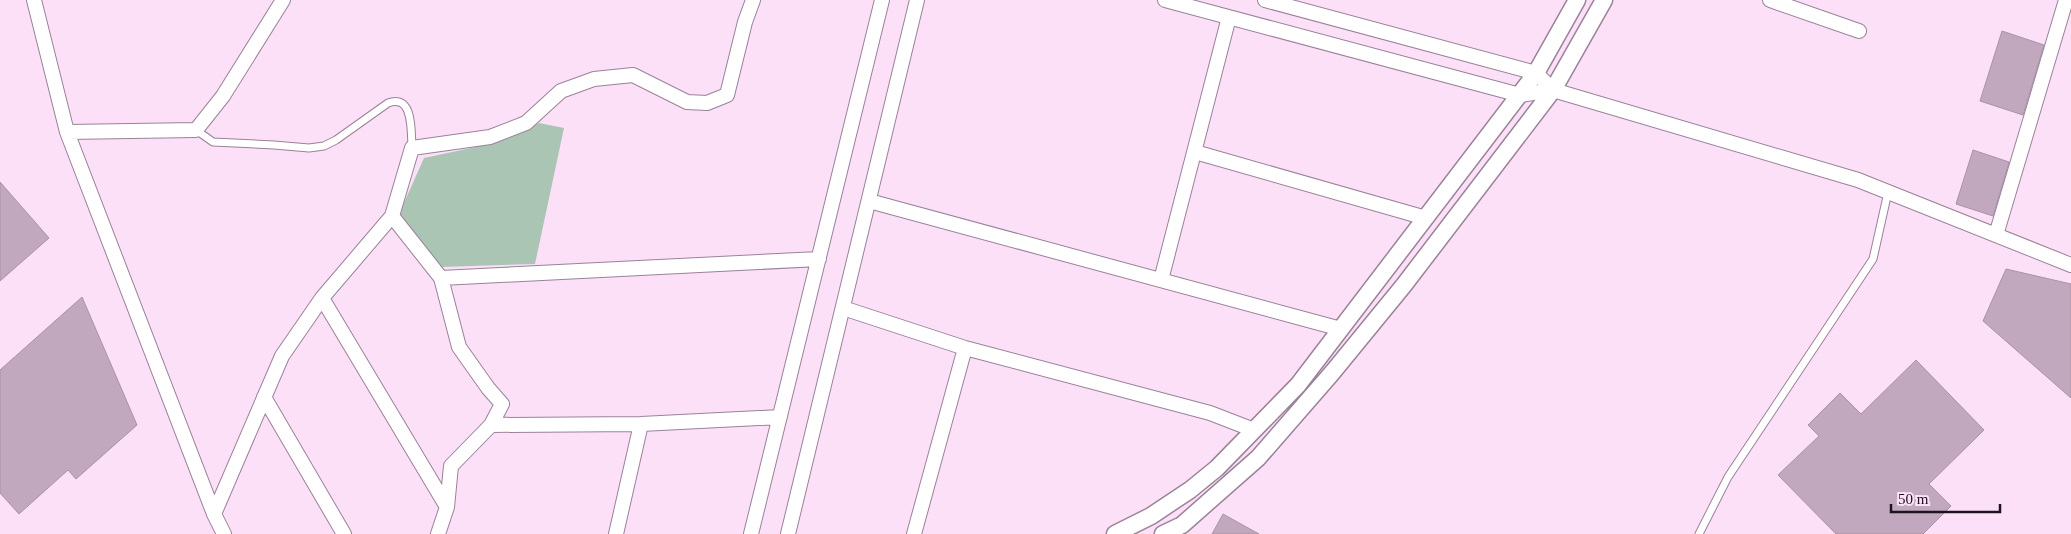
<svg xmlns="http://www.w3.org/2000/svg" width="2071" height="534" font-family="Georgia,serif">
<rect width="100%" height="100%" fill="#fbe0f8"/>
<path fill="#aac5b4" d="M539 123 564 128 535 264 442 267 399 214 424 158 499 142Z"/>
<path fill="#c1a8be" stroke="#aa92a7" d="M2002 31 2044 45 2023 115 1980 101Z
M1973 150 2009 162 1993 216 1956 204Z
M0 182 49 238 0 281Z
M2006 269 2071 284V398L1983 321Z
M82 297 137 425 76 479 68 470 19 514 0 493V370Z
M1916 360 1984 430 1929 484 1951 506 1923 534H1836L1778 475 1819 436 1808 425 1840 393 1861 414Z
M1223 514 1259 534H1212Z"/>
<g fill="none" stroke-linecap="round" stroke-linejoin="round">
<defs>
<path id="service" d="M196 130 213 142 274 145 309 148 324 146 336 140 388 103C414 93 411 133 412 148
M1699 534 1728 477 1873 259 1888 192"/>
<path id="minor" d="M34 0 67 132 214 514 224 534
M1165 0 1520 95 1553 90 1858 180 2071 265
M1265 0 1536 73 1553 90
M1770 0 1859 31
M67 132 196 130 223 96 283 0
M1195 152 1426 218
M869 201 1341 329
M392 216 441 278 459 347 488 388 502 404 491 425 451 466 447 507
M1996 235 2066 0
M441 278 819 259
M1161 280 1229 17
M322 298 447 507 438 534
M843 308 965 348 1210 413 1254 430
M264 397 344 534
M491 425 641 424 780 417
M214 514 282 356 322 298 392 216 412 148 490 137 526 123 561 91 594 79 633 75 687 102 707 103 727 95 745 22 753 0
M616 534 641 424
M751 534 882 0
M788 534 917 0
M914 534 965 348"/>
<path id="tertiary" d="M1115 534 1151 516 1190 490 1217 468 1298 385 1536 73 1577 0
M1163 534 1182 525 1258 458 1332 373 1404 285 1553 90 1604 0"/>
</defs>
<use href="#service" stroke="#9a8298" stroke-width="9"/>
<use href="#minor" stroke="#9a8298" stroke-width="16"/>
<use href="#tertiary" stroke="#9a8298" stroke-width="19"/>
<use href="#service" stroke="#fff" stroke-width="7"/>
<use href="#minor" stroke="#fff" stroke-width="14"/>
<use href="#tertiary" stroke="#fff" stroke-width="16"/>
</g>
<path d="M1891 504v8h109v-8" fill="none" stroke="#1d141c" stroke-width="2.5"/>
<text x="1898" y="504" font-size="15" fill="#1d141c" stroke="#fbe0f8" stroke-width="4" paint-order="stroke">50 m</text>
</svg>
